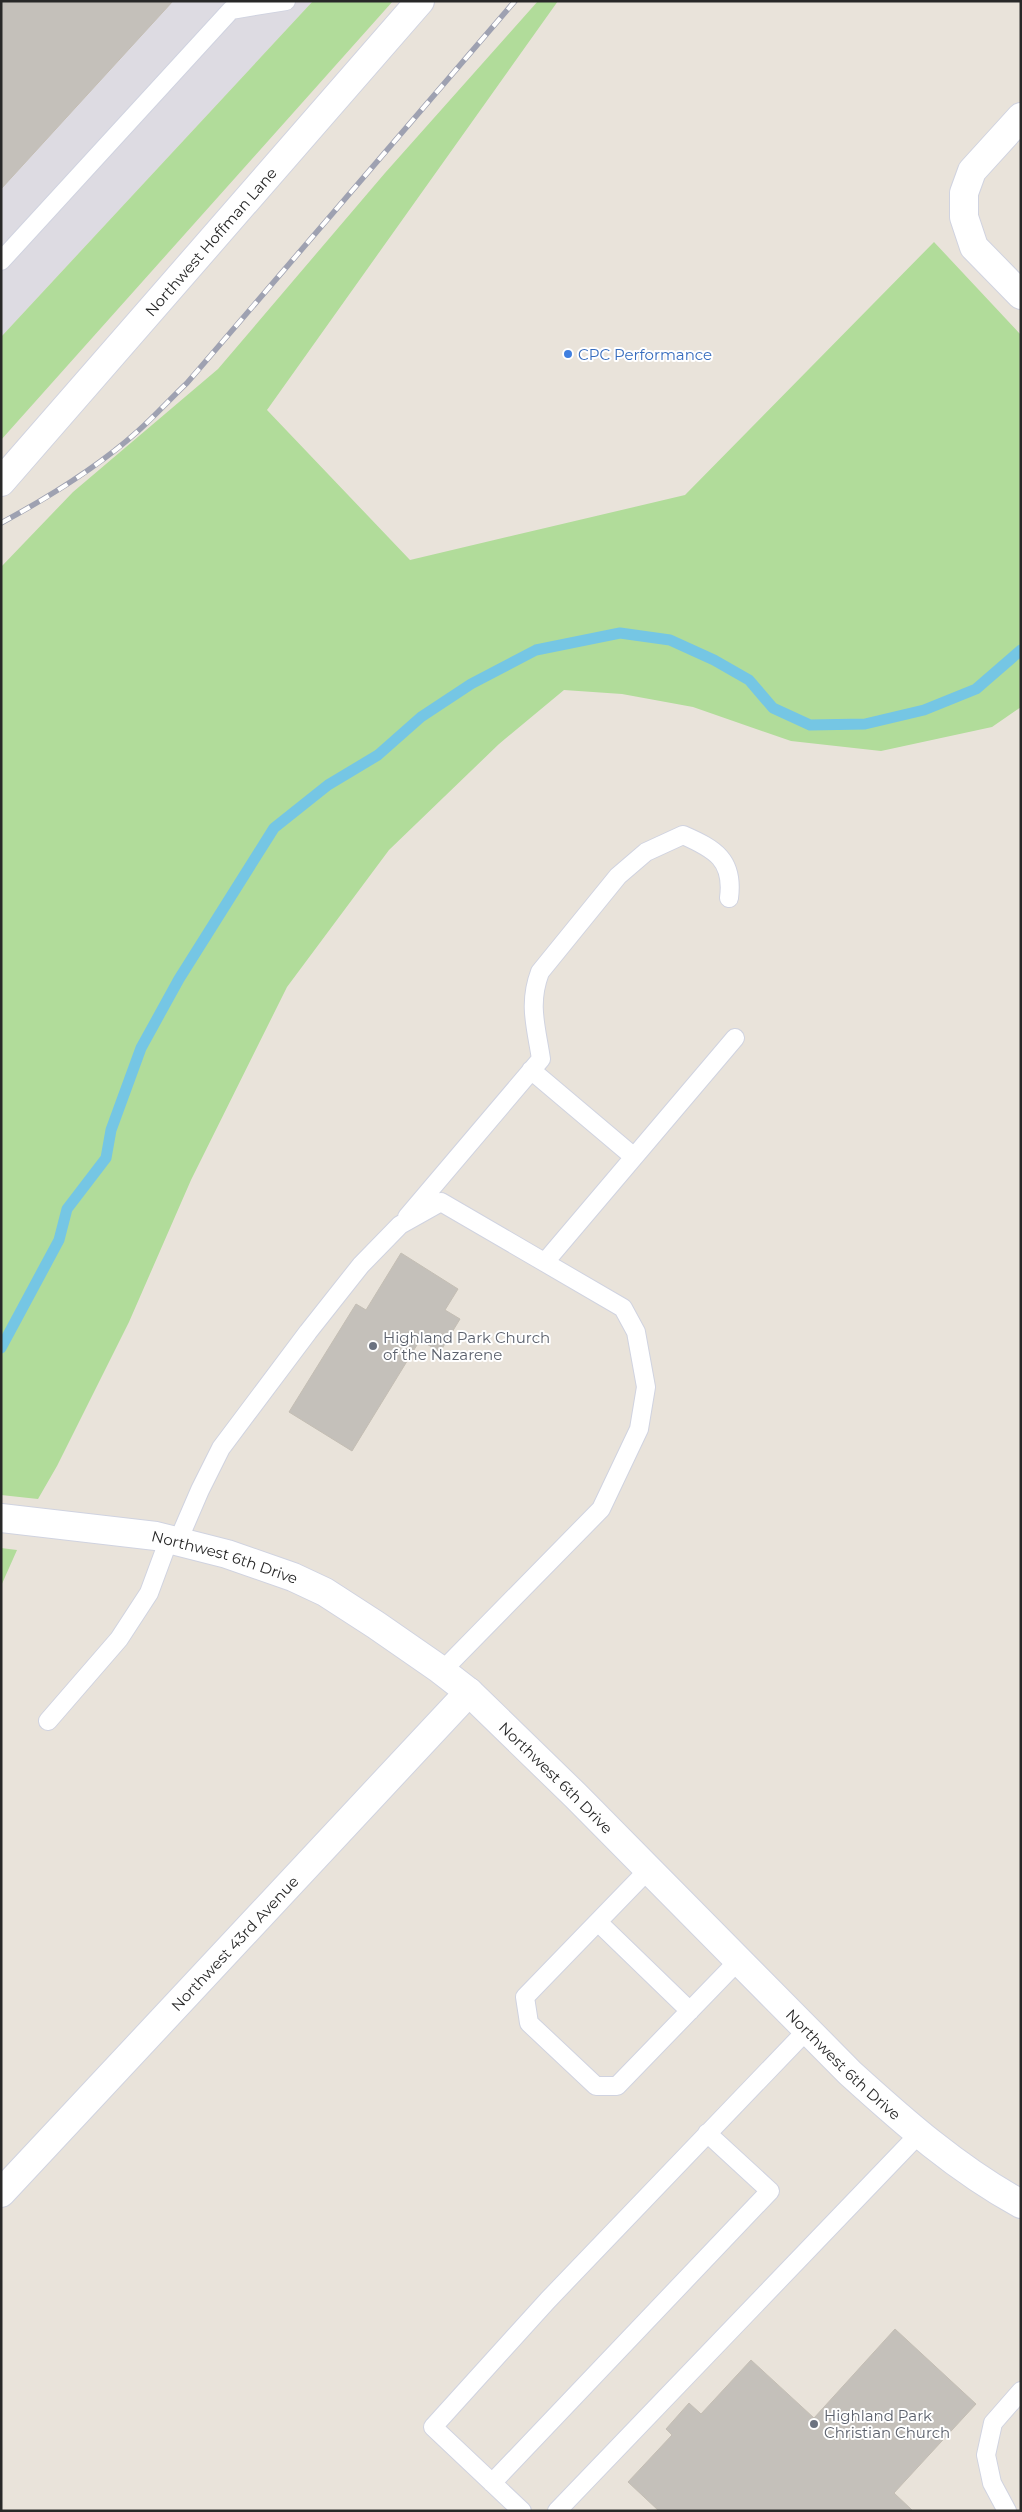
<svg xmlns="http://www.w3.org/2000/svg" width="1022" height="2512" font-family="Montserrat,sans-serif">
<rect width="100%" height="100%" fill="#e9e3da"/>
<path fill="#dddbe2" d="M1 1H313L1 337Z"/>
<path fill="#b1dc9a" d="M313 1H393L1 440V337Z
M538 1H558L267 410 410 560 685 495 934 242 1021 335V707L992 727 881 751 791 741 693 707 622 694 564 690 499 744 389 850 287 987 191 1180 129 1322 57 1466 38 1499 1 1495V567L73 492 218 369 385 173Z
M1 1548 17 1550 1 1586Z"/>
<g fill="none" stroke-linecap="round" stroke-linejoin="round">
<path stroke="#75c6e4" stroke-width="11" d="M1 1348 59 1240 67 1209 106 1158 111 1130 141 1048 179 979 274 828 328 785 378 755 421 717 471 684 536 650 620 633 670 640 714 660 749 680 773 708 810 725 865 724 924 710 976 689 1021 650"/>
</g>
<path fill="#c4c0ba" stroke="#c4beb4" d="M1 1H173L1 189Z
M401 1253 458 1289 445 1310 460 1319 440 1352 420 1340 352 1451 289 1412 356 1304 366 1310Z
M895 2329 976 2404 894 2493 913 2511H659L628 2482 672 2435 666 2429 689 2403 701 2414 751 2360 814 2418Z"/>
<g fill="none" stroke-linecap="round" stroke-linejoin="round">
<defs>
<path id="lane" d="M1 261 231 10 286 1
M531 1070 634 1157
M407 1217 541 1059C536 1026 528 1004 540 972L618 876 646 852 683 835C715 849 734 860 729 898
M545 1262 735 1038
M178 1541 200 1490 221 1448 308 1332 361 1265 400 1225 441 1202 623 1308 636 1332 646 1387 639 1429 601 1509 442 1671
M48 1721 119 1639 149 1593 169 1539
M648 1870 525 1997 529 2023 596 2086H617L738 1961
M598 1922 690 2011
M492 2483 770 2191 707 2133
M522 2511 433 2427 548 2300 807 2030
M557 2511 919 2134
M1007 2511 992 2483 986 2455 993 2423 1021 2391"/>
<g id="street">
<path d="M1021 117 972 171 964 193V217L974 247 1021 295"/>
<path id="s1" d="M1 482 420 1"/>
<path id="s2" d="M1 2193 469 1692"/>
</g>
<g id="secondary">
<path id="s3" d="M1 1518 156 1536 227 1554 293 1577 325 1592 376 1625 438 1668 469 1692 576 1796 850 2073C904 2122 957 2169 1021 2204"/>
</g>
</defs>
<use href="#lane" stroke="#d0d3e0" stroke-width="20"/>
<use href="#street" stroke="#d0d3e0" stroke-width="30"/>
<use href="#secondary" stroke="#d0d3e0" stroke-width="30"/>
<use href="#lane" stroke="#fff" stroke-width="18"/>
<use href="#street" stroke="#fff" stroke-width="28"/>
<use href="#secondary" stroke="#fff" stroke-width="28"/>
<defs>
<path id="rail" d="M1 523C49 497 97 468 138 431 155 416 170 399 187 383L515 1"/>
</defs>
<use href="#rail" stroke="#9ea1b1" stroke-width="5.5"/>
<use href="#rail" stroke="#fff" stroke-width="4" stroke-dasharray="11" stroke-linecap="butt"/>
</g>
<circle fill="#3f7fe0" stroke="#fff" stroke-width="2" cx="568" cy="354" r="5"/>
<g fill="#6b7280" stroke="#fff" stroke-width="2">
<circle cx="373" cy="1346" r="5"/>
<circle cx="814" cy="2424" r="5"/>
</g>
<g text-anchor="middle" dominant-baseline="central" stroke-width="4" stroke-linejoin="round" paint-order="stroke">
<g font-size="15" fill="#282828" stroke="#fff">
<text stroke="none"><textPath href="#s1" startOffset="319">Northwest Hoffman Lane</textPath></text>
<text stroke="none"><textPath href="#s3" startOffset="228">Northwest 6th Drive</textPath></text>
<text stroke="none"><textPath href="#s3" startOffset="632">Northwest 6th Drive</textPath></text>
<text stroke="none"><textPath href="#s2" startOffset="342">Northwest 43rd Avenue</textPath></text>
<text stroke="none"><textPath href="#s3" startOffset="1038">Northwest 6th Drive</textPath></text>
</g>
<g font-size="15" fill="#366cbe" stroke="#fff" text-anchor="start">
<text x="578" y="354">CPC Performance</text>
</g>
<g font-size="15" fill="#5b616d" stroke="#fff" text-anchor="start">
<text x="383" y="1337">Highland Park Church<tspan x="383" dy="17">of the Nazarene</tspan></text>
<text x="824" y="2415">Highland Park<tspan x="824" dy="17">Christian Church</tspan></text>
</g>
</g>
<rect width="1022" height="2512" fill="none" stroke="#282828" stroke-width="5"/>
</svg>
